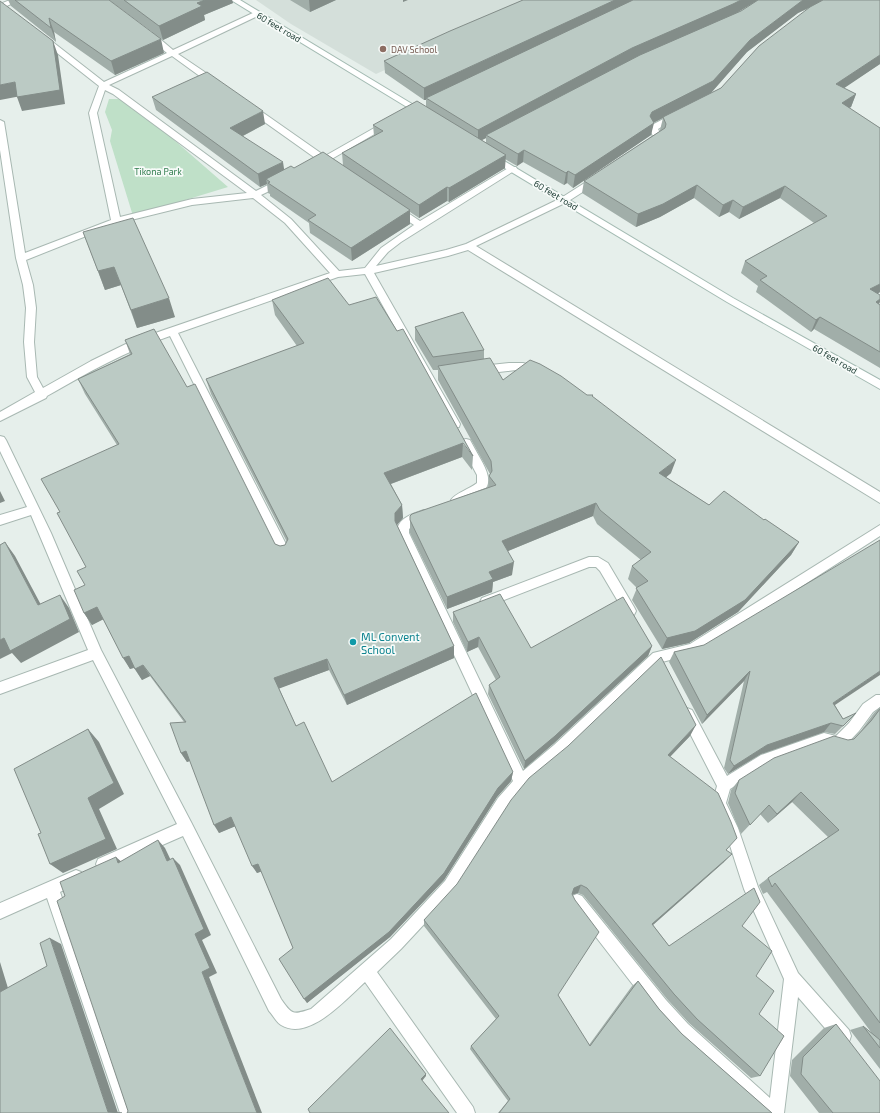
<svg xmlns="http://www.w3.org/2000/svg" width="880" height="1113" font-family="'Exo 2',sans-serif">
<rect width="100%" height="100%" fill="#e6efeb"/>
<path fill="#d4dfda" d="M256 0H540L376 74 291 24Z"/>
<path fill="#bfe0c8" d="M109 99H127L228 187 133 216 110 141 112 130 105 112Z"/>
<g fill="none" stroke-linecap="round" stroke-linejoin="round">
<defs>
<path id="street" d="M10 0H20L0 9V4Z
M255 12H258L262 14 178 54 218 81V85H212L172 56 109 85 119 90 256 191 280 179H286L287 181 286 183 261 195 291 219 339 271 365 268 381 248 414 225 393 211 391 209 393 207H399L420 221 510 167H516L517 169 401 242 388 252 376 266 446 250 466 244 561 198 594 177H600L601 179 600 181 567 202 476 246 880 492V503L468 250 448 256 374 273 460 424 459 427 455 428 451 427 365 274 338 277 178 333 290 552 288 556 284 557 280 556 170 336C126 351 87 373 47 396L46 398 0 421V412L35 392 27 377 24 342 26 308 23 285 16 258 0 150V120L4 122 25 253 111 220 89 113 99 86 38 38 39 36H45L104 82 167 53 147 37V33H153L173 50ZM105 90 113 94 247 193 192 199 120 217 97 113ZM253 198 285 223 330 273 132 341 91 361 43 388 37 377 34 342 36 308 33 285 26 260 119 223 192 205Z
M249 107H255L325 156 383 123H389L390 125 330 160 334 164 333 166 330 167 324 164 317 167 313 164 318 160 249 111 248 109Z
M673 114H679L680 116 658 129 662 137C658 142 651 147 645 146L644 144 653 136 649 128 650 126Z
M509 363H523L540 368 541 371 540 374 536 375 516 370 481 374 477 373 476 370 477 367 481 366Z
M0 436 4 437 6 440 51 533 101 650 191 822 281 999C292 1015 293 1015 311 1009L391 939 445 881 498 798 513 781 397 533C397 518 412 514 424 510L428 512 430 515C426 522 415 523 409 529V533L523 771 554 745 653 653 690 644 880 525V536L698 653 662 662 564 755 526 787 508 808 455 891 401 949 377 972 473 1107 475 1113H457L365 982C346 999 309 1042 281 1025 276 1022 273 1015 269 1011L183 836 103 871 98 869 96 864 98 859 177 824 93 660 0 694V682L88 650 31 515 0 525V515L27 507 0 451Z
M466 439 470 440C488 474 505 489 457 505L453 503 451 500C454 494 471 488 477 483V475L460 443 462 440Z
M589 557H598L608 563 634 607 636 611 634 615 630 616 626 615 600 571 596 567H589L486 607 482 606 480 602 482 598Z
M876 695H880V707L873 712 859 731 843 748 838 749 824 745 765 767 730 789 726 803 738 828 758 887 798 973 849 1030 851 1036 849 1042 843 1044 837 1042 798 997 784 1113H762L676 1036 654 1012 572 906 570 901 572 896 577 894 582 896 666 1000 688 1024 770 1098 784 979 744 889 725 830 712 804 717 786 680 714 682 710 687 708 692 710 727 776 761 755 824 733 836 736 849 723 863 704Z
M76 870 81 872 83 877 81 882 60 892 136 1113H120L47 898 0 919V903Z"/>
<path id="secondary" d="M231 0H240L427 113 423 115H420Z
M491 153 733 298 880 380V389L727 302 488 158 487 156Z"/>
</defs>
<use href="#street" stroke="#a8b8b2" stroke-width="2"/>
<use href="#secondary" stroke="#a4bbb3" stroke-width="2"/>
<use href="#street" fill="#fff" fill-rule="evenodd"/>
<use href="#secondary" fill="#fff" fill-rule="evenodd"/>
</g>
<path fill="#a1aea9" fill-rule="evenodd" d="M8 0H15L164 53 115 75 54 32 56 42 11 6Z
M109 0H232L233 3 204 15 205 20 163 40Z
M290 0H336L310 12Z
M523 0H880V64L843 88 856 94 851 107 849 108 880 128V292L878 294 879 304 880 305V368L814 329 811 332 756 292 758 286 741 273 745 261 814 223 780 198 739 219 729 212 719 217 694 198 660 217 636 227 582 193 584 181 660 131V130L663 118 653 123 651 135 573 188 567 183 564 185 523 162 517 166 505 159V168L449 202 447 201 419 218 410 212V224L352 261 310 233 309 223 270 196V194L268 193 267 184 260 187 156 110 152 97 265 124 243 136 284 170 294 168 343 165 342 153 374 136 373 125 426 107V100H424L385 73 384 61ZM754 2 741 11 736 13ZM809 8 721 88 711 93 747 52 798 13ZM486 138V143L482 140Z
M83 232 175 317 137 328 121 285 105 290Z
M272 300 349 305 473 456 472 470 462 457 391 484 402 505 403 518 397 525 454 646V658L347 705 329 670 279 688 296 726 332 782 513 772 511 781 497 797 444 880 390 937 307 1003 293 948 262 871 257 873 235 826 219 833 190 761 187 762 181 753 184 722 150 676 142 680 134 668 130 669 103 619 92 625 84 613 86 567 60 512 117 445 85 394 78 379 130 354 125 340 275 544 280 546 285 545 287 542 211 394 206 379 297 346 275 315Z
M415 327 484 350V359L503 380 587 395 592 397 671 473 666 477 709 505 764 520 799 542 791 555 738 612 689 643 662 649 632 600 637 588 628 579 632 566 641 560 597 524 593 516 508 551 512 575 493 582 492 592 447 609 410 533V516L488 487 489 476 490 474 438 380V370H433L415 340Z
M453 612 531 648 652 646 648 656 553 744 524 769 488 694 489 685 496 680 478 647 467 652 453 622Z
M704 645 835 705 843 719 856 713 835 734 824 732 761 754 728 774 724 768 744 681 702 724 669 662 674 652Z
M880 707V1069L850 1030 863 1026 871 1032 767 892 763 894 759 885 768 878 828 837 792 802 768 823 760 814 741 834 728 803 731 790 739 780 848 740 853 739 860 732 874 713Z
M690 736 670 757 726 850 724 862 653 925 669 946 742 926 756 976 759 1014 760 1076 751 1078 689 1023 667 999 583 895 578 893 572 895 558 995 589 1045 632 986 638 981 659 1009 682 1034 772 1113H498L508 1101 470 1049 471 1046 496 1019 424 926V920Z
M836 1024 880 1113H819L790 1076 792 1060 824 1028Z"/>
<path fill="#838d89" d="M205 0H232L233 3 204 15 205 20 163 40 159 26 197 3Z
M309 0H336L310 12Z
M403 0H408L403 2Z
M615 0H639L426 98V100H424V88Z
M741 0H758L730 17 486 135V138L478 142V130L632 48Z
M803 0H825L798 13 747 52 710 94 649 125 654 123 651 135 573 188 575 175 650 116 652 112Z
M49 18 54 32 56 42 51 28Z
M161 39 164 53 115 75 111 61Z
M53 41 58 55 65 104 22 111 17 97Z
M880 55V64L831 97 836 84Z
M15 82 21 96 0 100V85Z
M856 94 851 107 837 115 842 103Z
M263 111 265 124 233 141 230 128Z
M524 150 523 162 517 166 518 154Z
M506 155 505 168 449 202V188Z
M283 162 285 175 270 182 266 179 267 184 260 187 258 174Z
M568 171 567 183 564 185 566 173Z
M697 185 694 198 660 217 636 227 638 214Z
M785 186 780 198 739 219 743 207Z
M447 187V201L419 218V205Z
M733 200 729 212 719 217 723 205Z
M410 210V224L352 261 351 248Z
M114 267 121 285 105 290 98 271Z
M880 284V292L864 301 870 289Z
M169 298 175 317 137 328 131 310Z
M880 299V302L877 309 876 302Z
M820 317 814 329 811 332 816 320Z
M463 443 462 457 385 486 384 473Z
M676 460 671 473 655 487 659 473Z
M0 491 5 501 0 503Z
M596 503 593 516 501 554 502 541Z
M402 505 403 518 396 526 395 521V513Z
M5 542 15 556 48 618 38 605Z
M799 542 791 555 738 612 689 643 662 649 667 638Z
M514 562 512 575 493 582 492 592 447 609V597L489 572Z
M60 595 69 608 79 632 21 663 12 653 0 659V640L4 638Z
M97 607 104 619 92 625 84 613Z
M479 637 478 647 467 652 468 642Z
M454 646V658L347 705 344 695Z
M652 646 648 656 553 744 524 769 525 761Z
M129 656 136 667 130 669 123 658Z
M327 659 329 670 278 689 274 678Z
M143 665 150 676 142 680 135 669Z
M750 671 744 681 702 724 707 715Z
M880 671V675L826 711 833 703Z
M831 723 824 732 761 754 728 774 734 766 767 745Z
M696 725 690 736 662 765 668 755Z
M88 729 99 742 124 794 99 809 117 849 63 873 50 864 88 798Z
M186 751 192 760 187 762 181 753Z
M513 772 511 781 497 797 444 880 390 937 307 1003 304 999Z
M801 792 792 802 768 823 777 814Z
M231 817 236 826 219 833 214 825Z
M158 840 165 848 175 869 167 861Z
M732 854 724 862 646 931 652 924Z
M116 857 124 864 118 863Z
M173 858 180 865 211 935 202 940 217 973 209 977 262 1113H257L202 972 195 934Z
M258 864 263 871 257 873 252 866Z
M581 885 578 893 571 895 574 888Z
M50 938 61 944 118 1113 108 1112Z
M0 962 11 998 0 994Z
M426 1074V1076L422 1081 421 1079Z"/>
<path fill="#bbcac4" stroke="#838d89" d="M15 0H109L161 39 111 61 49 18 51 28Z
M124 0H205L197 3 202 6 159 26Z
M523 0H615L424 88 384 61 450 31Z
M633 0H741L733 4 632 48 478 130 426 98Z
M758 0H803L750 40 713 81 652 112 650 116 654 123 575 175 568 171 566 173 524 150 518 154 486 135 640 55 741 11Z
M823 0H880V55L836 84 856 94 842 103 880 128V284L870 289 880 295V299L876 302 880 305V352L820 317 816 320 760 280 767 276 745 261 827 216 785 186 743 207 733 200 723 205 697 185 663 204 638 214 584 181 665 128 666 124 663 117 721 88 759 46 810 7Z
M0 1 53 41 60 90 17 97 15 82 0 85Z
M207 72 263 111 230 128 283 162 258 174 152 97Z
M417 101 506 155 449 188 447 187 419 205 342 153 383 131 373 125Z
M323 152 410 210 351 248 308 220 316 215 268 183 270 182 266 179 291 166 294 168Z
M133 218 169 298 131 310 114 267 98 271 83 232Z
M328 278 349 305 376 297 397 331 403 329 473 456 463 443 384 473 402 505 395 513V521L454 646 344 695 327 659 274 678 296 726 304 722 332 782 476 693 513 772 498 788 444 873 389 932 304 999 279 959 293 948 258 864 252 866 231 817 214 825 186 751 181 753 170 723 186 722 143 665 135 669 129 656 123 658 97 607 84 613 74 590 85 585 77 571 86 567 57 513 60 512 41 479 119 444 78 379 132 354 125 340 154 329 187 387 195 384 275 544 280 546 285 545 288 539 206 379 304 343 272 300Z
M463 312 484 350 433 357 415 327Z
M490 358 503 380 530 360 540 364 561 376 587 395H593L592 396 676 460 659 473 709 505 724 491 764 520 765 519 799 542 745 600 695 631 667 638 636 588 648 581 632 566 651 552 600 510 596 503 502 541 514 562 489 572 493 579 447 597 410 520V516L412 514 496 485 489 476 492 471 491 461 438 366Z
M880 540V671L833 703 843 719 856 713 843 726 831 723 767 745 734 766 730 760 750 671 707 715 674 652 704 645Z
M5 542 38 605 60 595 70 619 10 651 4 638 0 640V545Z
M500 594 531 648 623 597 652 646 555 736 525 761 489 685 500 677 479 637 468 642 453 612Z
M661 657 696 725 668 755 718 793 731 822 737 838 726 850 732 854 652 924 669 946 754 888 760 902 742 926 772 951 756 976 774 991 759 1014 784 1036 760 1076 697 1019 674 994 587 888 581 885 574 888 572 894 575 900 599 932 558 995 590 1046 638 981 659 1009 682 1034 772 1113H499L510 1099 471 1046 499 1016 424 920 457 884 511 800 529 778 568 746Z
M880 709V1023L775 883 772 887 768 878 839 830 801 792 777 814 769 805 750 825 735 793 739 780 774 758 834 736 848 740 854 739 871 721Z
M88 729 114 783 88 798 106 839 50 864 38 834 41 833 14 769Z
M158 840 167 861 173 858 204 929 195 934 210 968 202 972 257 1113H127L128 1111 57 901 65 896 60 882 116 857 118 863Z
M50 938 108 1112 122 1113H0V992L47 966 40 943Z
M836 1024 880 1081V1113H833L801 1074 803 1057Z
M863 1026 880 1040V1048Z
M390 1028 426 1074 421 1079 449 1113H310L308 1109Z"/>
<circle fill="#8d6e63" stroke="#f7fbf9" stroke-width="1.5" cx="383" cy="49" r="4"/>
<circle fill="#0f9aa8" stroke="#f7fbf9" stroke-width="1.5" cx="353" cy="642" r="4"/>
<g text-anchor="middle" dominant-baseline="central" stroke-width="3.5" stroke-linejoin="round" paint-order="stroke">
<g font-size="9" fill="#24423a" stroke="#f7fbf9">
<text transform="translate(279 27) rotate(31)">60 feet road</text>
<text transform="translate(556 195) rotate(31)">60 feet road</text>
<text transform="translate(835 359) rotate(30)">60 feet road</text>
</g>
<g font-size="9" fill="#785e54" stroke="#f7fbf9" text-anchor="start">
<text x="391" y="49">DAV School</text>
</g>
<g font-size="9" fill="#2d7a4b" stroke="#f7fbf9">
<text x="158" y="171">Tikona Park</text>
</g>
<g font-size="11" fill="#0d838f" stroke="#f7fbf9" text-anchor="start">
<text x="361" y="636">ML Convent<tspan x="361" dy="13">School</tspan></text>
</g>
</g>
</svg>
